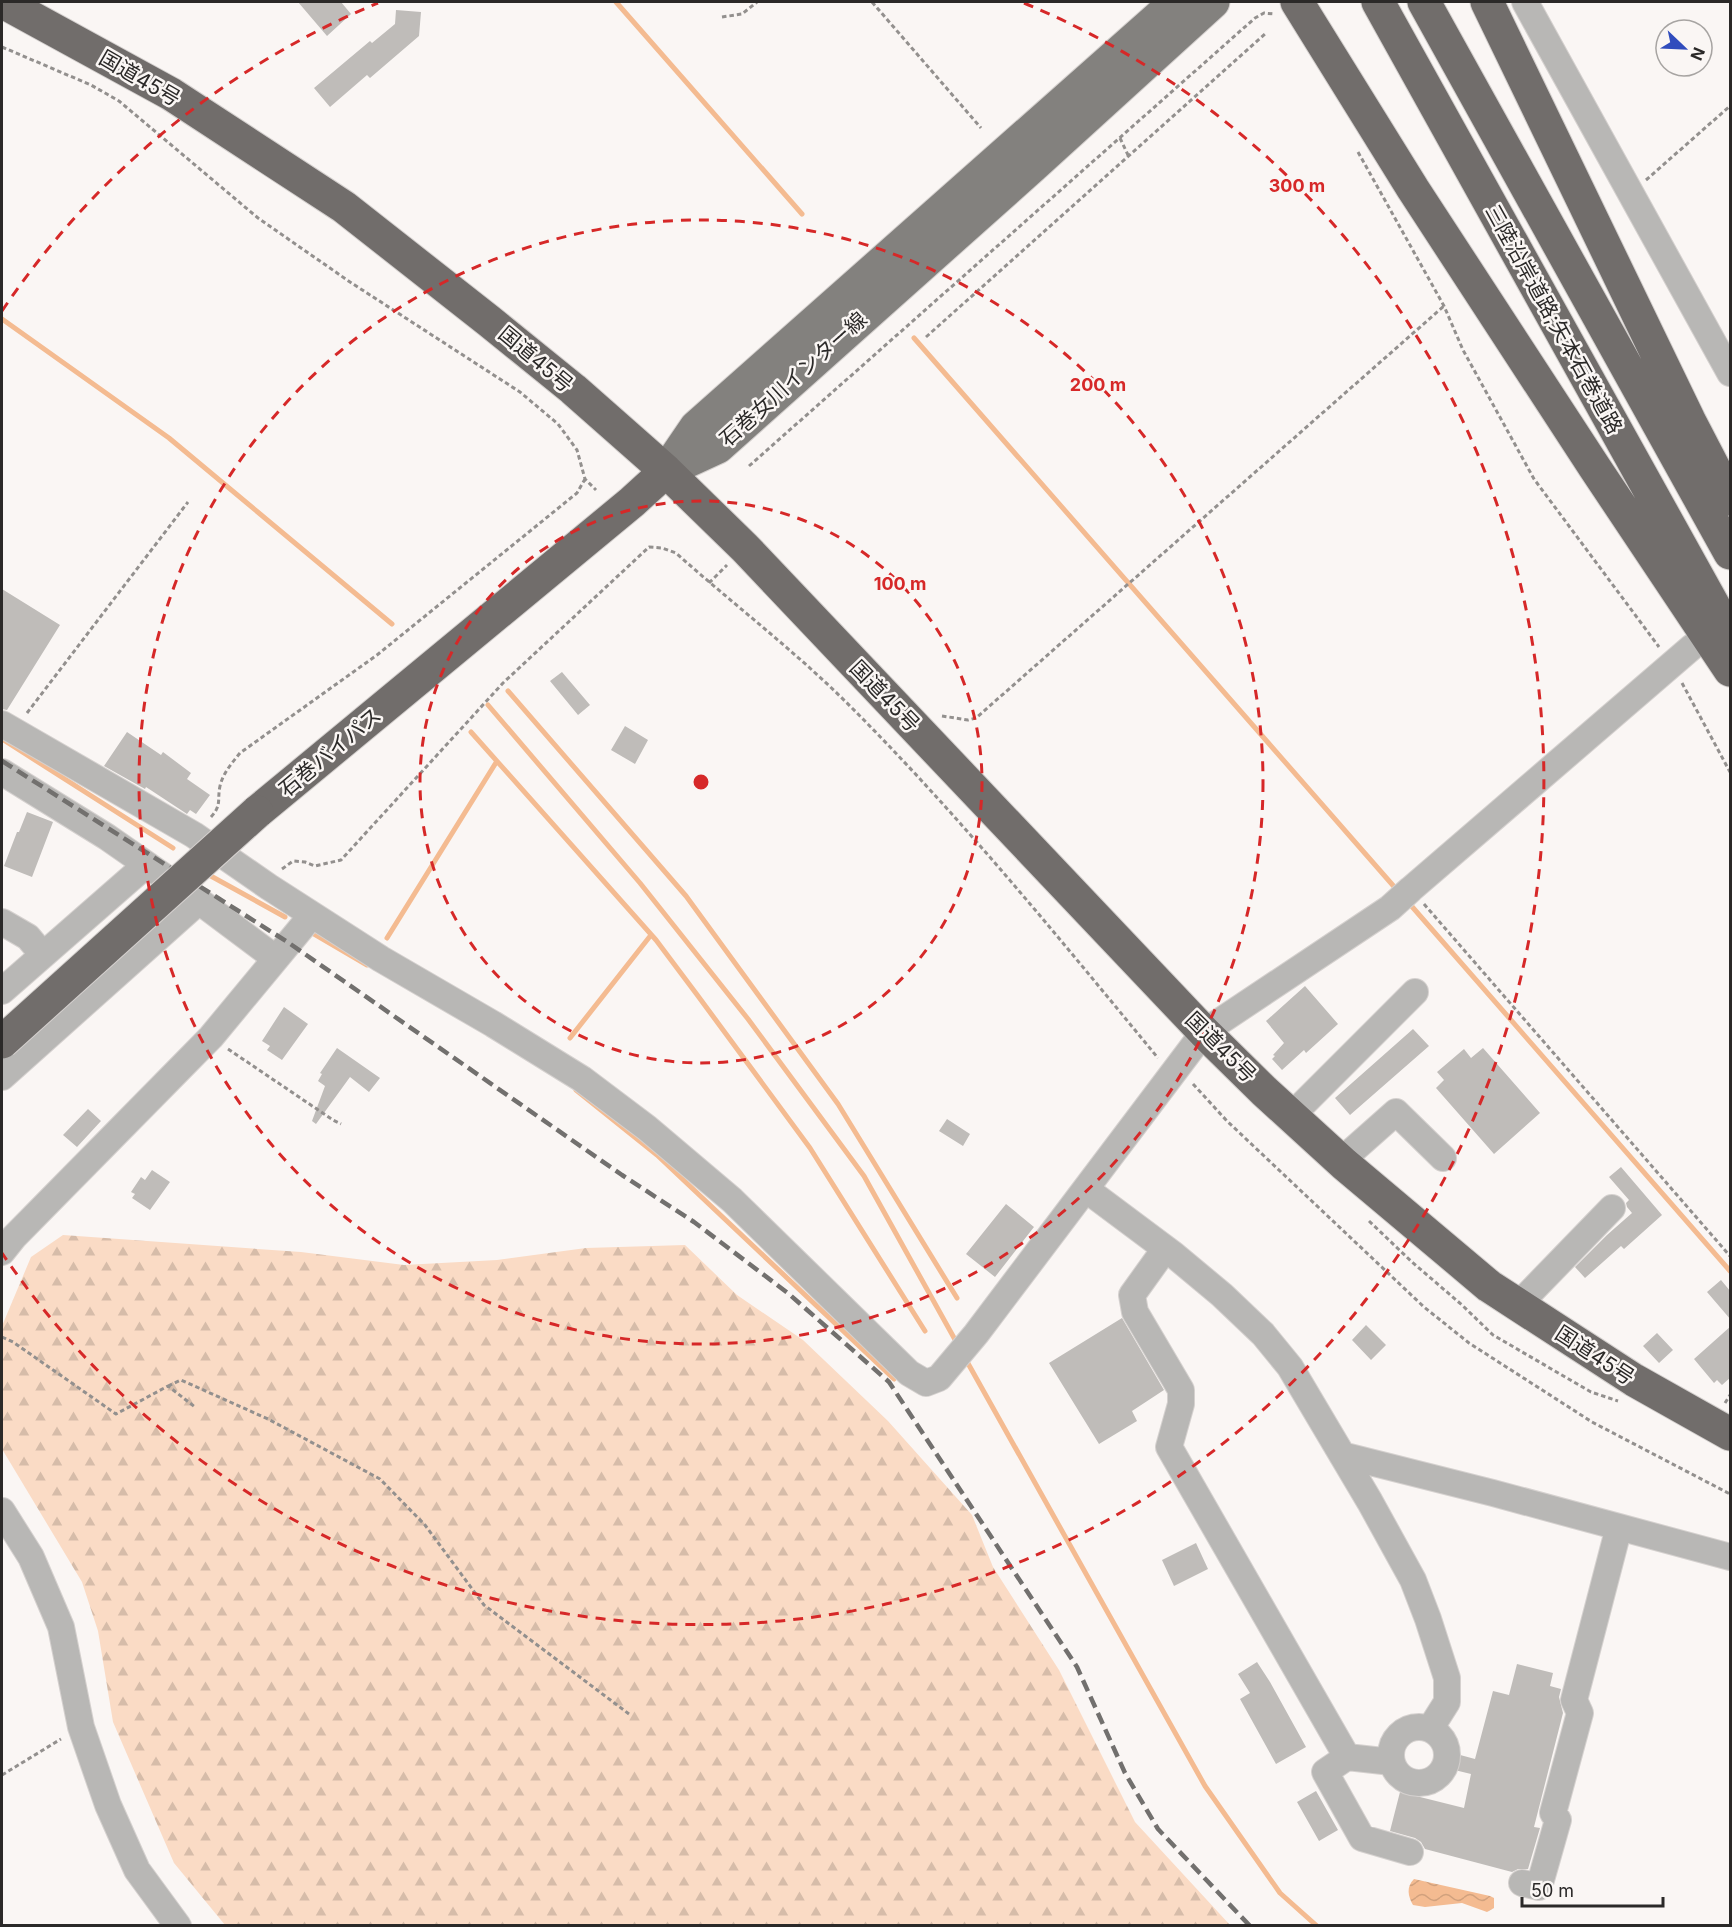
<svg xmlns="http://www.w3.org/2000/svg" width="1732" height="1927" font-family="Inter,'Noto Sans JP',sans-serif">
<defs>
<pattern id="forest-firs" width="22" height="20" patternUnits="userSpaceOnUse" patternTransform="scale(1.5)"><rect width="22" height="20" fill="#fadbc5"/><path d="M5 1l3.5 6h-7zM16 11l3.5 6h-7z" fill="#d6bca9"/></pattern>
<pattern id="water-waves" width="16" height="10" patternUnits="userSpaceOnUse" patternTransform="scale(1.5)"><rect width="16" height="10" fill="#f4bb91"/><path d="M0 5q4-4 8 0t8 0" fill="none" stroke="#d1a17d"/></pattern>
</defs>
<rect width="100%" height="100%" fill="#faf6f4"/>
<path fill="url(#forest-firs)" d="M63 1235 301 1252 404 1265 497 1260 586 1248 685 1245 737 1295 803 1340 888 1421 972 1515 993 1567 1059 1670 1135 1822 1230 1925H225L174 1863 113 1722 98 1631 82 1582 2 1449V1326L31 1257Z"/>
<path fill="url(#water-waves)" d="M1414 1879 1490 1896 1494 1898V1908L1487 1912 1462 1903 1425 1907 1413 1905C1408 1896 1406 1887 1414 1879Z"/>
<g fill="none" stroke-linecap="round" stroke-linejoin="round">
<path stroke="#f4bb91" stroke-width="5" d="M616 2 802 214
M2 319 169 438 392 624
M914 338 1397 890
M508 691 686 896 838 1104 957 1298
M488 705 640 883 748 1019 864 1176 958 1345
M471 732 656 940 698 996 810 1148 925 1331
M2 739 173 848
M209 875 285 917
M1408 902 1730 1271
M309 931 367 965
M387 938 497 761
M570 1038 651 935
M576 1090 657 1155 894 1379
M965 1358 1205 1786 1280 1893 1317 1926"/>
</g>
<path fill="#bfbcb9" d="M298 2H341L351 14 327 36Z
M396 10 421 12 419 36 370 78 367 75 330 107 314 88 370 41 372 43 395 24Z
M2 589 60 625 7 710 2 709Z
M562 672 590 705 578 715 550 681Z
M625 726 648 740 635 764 611 750Z
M127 732 161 755 163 752 191 773 187 779 210 795 196 814 190 810 187 814 146 787 145 789 104 766Z
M27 812 53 822 32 877 4 866 17 832H19Z
M1305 986 1338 1024 1306 1053 1304 1050 1282 1070 1272 1059 1275 1056 1273 1055 1284 1043 1266 1021Z
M284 1007 308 1024 282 1060 267 1050 270 1046 262 1041Z
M1413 1029 1429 1046 1350 1115 1335 1098Z
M337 1048 380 1078 369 1092 350 1077 316 1124 312 1121 325 1086 318 1081 322 1074 320 1073Z
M1483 1048 1540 1113 1494 1154 1436 1088 1444 1080 1437 1072 1464 1049 1471 1058Z
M88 1109 101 1121 77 1147 63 1135Z
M947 1119 970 1134 963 1146 939 1131Z
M1621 1167 1662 1215 1624 1249 1621 1246 1585 1278 1575 1267 1607 1235 1632 1213 1627 1207 1626 1203 1629 1200 1609 1177Z
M152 1170 170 1182 150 1210 132 1198 135 1194 131 1192 141 1177 145 1180Z
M1006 1204 1034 1227 995 1277 966 1254Z
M1721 1280 1731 1292V1320L1707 1292Z
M1122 1318 1164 1390 1132 1411 1137 1421 1099 1444 1049 1363Z
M1366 1325 1386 1345 1371 1360 1352 1340Z
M1731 1326V1377L1722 1385 1717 1380 1714 1383 1694 1359Z
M1657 1333 1673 1350 1659 1363 1643 1346Z
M1196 1543 1208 1569 1174 1586 1162 1560Z
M1257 1662 1270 1682 1306 1747 1276 1764 1240 1699 1250 1693 1238 1674Z
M1517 1664 1553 1673 1550 1686 1561 1689 1559 1697 1563 1713 1534 1827 1540 1828 1528 1869H1518L1512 1872 1425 1849 1421 1842 1415 1838 1390 1831 1400 1792 1464 1808 1471 1774 1434 1765 1438 1749 1475 1759 1493 1691 1509 1695Z
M1316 1791 1338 1830 1319 1841 1297 1802Z"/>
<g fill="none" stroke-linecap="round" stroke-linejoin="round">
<defs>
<path id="minor" d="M1525 2 1730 373
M2 724 194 835 269 887 381 959 493 1024 582 1079 647 1128 732 1200 909 1373 926 1383 939 1378 976 1334 1204 1032 1390 908 1411 889 1692 647
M2 772 107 837 199 901 275 958
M2 922 28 937 43 955
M2 991 146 865
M2 1077 199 901
M1291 1116 1415 992
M1344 1164 1352 1151 1396 1112 1443 1158
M1087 1190 1174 1255 1222 1295 1263 1334 1290 1367 1370 1502 1413 1580 1428 1619 1447 1678V1702L1430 1729
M1165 1249 1132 1295 1135 1312 1181 1390V1404L1169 1447 1347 1757 1392 1762
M2 1252 14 1237 211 1037 312 915
M1518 1305 1612 1208
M1342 1455 1493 1493 1730 1557
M2 1511 31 1557 61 1627 81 1727 108 1805 137 1870 178 1926
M1391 1755a28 28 0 1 1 56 0a28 28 0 1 1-56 0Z
M1347 1757 1325 1772 1362 1838 1410 1852
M1522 1883 1539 1887 1558 1820 1553 1813 1580 1713 1574 1700 1619 1527"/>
<path id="major" d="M666 471 718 447 1034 165 1213 2
M666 471 696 427 1176 2"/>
<path id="highway" d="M3 2 171 94 344 207 489 321 573 389 666 471 745 548 1204 1032 1264 1091 1344 1164 1489 1286 1634 1380 1730 1434
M1297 2 1413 189 1595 468 1730 670
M1378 2 1730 635
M1424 2 1730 553
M1487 2 1689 420 1730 499
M257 812 632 502 666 471"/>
</defs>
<use href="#minor" stroke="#d5d1cf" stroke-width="28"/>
<use href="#major" stroke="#d5d1cf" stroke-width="35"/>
<use href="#highway" stroke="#d5d1cf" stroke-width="35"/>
<path stroke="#93908e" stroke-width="3" stroke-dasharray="4.5 3" stroke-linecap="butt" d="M872 2 981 128
M722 17 742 14 757 2
M2 47 91 85 119 101 258 218 350 282 520 392 558 424 577 450 585 479 596 490
M1120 138 1128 155
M1358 152 1444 306 1463 350 1534 479 1659 647
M1646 180 1730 106
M926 337 1266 33
M749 466 1255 18 1264 13 1274 14
M709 583 727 565
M1682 683 1730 772
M27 713 188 502
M942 716 968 720 976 718 1444 306
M211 817C222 805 217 800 220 786 223 773 232 763 240 753L377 655 577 493 585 479
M282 869 293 861 305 862 315 866 341 860 503 683 649 547 662 548 676 553C733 604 795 651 850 706 960 816 1059 938 1158 1058
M1424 904 1730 1256
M228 1049 333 1120 341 1124
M1193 1084 1227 1121 1424 1307 1469 1343 1592 1422 1730 1494
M1369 1221 1412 1262 1462 1305 1493 1335 1591 1392 1618 1401
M2 1337 13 1342 116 1414 168 1386 195 1407
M168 1386 181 1380 268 1419 380 1479 425 1525 484 1605 629 1714
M1725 1403 1730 1395
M2 1775 61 1739"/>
<use href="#minor" stroke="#b8b7b5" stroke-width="26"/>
<use href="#major" stroke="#83817e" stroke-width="33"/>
<use href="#highway" stroke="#716d6b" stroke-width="33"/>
<path stroke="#72706e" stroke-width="4.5" stroke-dasharray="12 6" stroke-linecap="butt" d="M2 761 289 943 622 1175 694 1222 789 1294 889 1382 1077 1667 1125 1773 1158 1829 1250 1926"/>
<defs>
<path id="highway-bridge" d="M2 1042 257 812"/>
</defs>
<use href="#highway-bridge" stroke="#d5d1cf" stroke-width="35" stroke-linecap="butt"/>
<use href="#highway-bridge" stroke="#716d6b" stroke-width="33"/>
</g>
<g fill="none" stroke="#d62828" stroke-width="3" stroke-dasharray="10 8">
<circle cx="701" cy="782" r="281"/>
<circle cx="701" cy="782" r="562"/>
<path d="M2 311A843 843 0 0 1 378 3M1024 3A843 843 0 1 1 2 1253"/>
</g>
<g text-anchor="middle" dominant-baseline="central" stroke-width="5" stroke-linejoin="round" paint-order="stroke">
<g font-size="21" fill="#2b2928" stroke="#faf6f4">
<text transform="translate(140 78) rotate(30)">国道45号</text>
<text transform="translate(1554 319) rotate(61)">三陸沿岸道路;矢本石巻道路</text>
<text transform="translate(536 359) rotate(40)">国道45号</text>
<text transform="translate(793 379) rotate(-42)">石巻女川インター線</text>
<text transform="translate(885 696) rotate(46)">国道45号</text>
<text transform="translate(330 752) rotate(-40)">石巻バイパス</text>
<text transform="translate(1221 1047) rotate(45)">国道45号</text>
<text transform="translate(1595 1355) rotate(33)">国道45号</text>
</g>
</g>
<circle cx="701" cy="782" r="9" fill="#d62828" stroke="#faf6f4" stroke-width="3"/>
<g font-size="18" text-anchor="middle" font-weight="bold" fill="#d62828" stroke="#faf6f4" stroke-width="5" stroke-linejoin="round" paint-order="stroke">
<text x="1297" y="192">300 m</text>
<text x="1098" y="391">200 m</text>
<text x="900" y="590">100 m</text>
</g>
<rect width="1732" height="1927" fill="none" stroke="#2b2928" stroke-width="6"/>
<g transform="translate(1684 48) rotate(113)"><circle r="28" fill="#faf6f4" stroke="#a7a4a2" stroke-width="1.5"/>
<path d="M0-4.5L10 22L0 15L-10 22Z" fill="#304cbd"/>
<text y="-9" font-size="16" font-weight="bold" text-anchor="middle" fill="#2b2928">N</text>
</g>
<path d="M1522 1897v9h141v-9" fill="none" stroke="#2b2928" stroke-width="3"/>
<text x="1531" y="1897" font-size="18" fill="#2b2928" stroke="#faf6f4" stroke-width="4.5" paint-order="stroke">50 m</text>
</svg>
